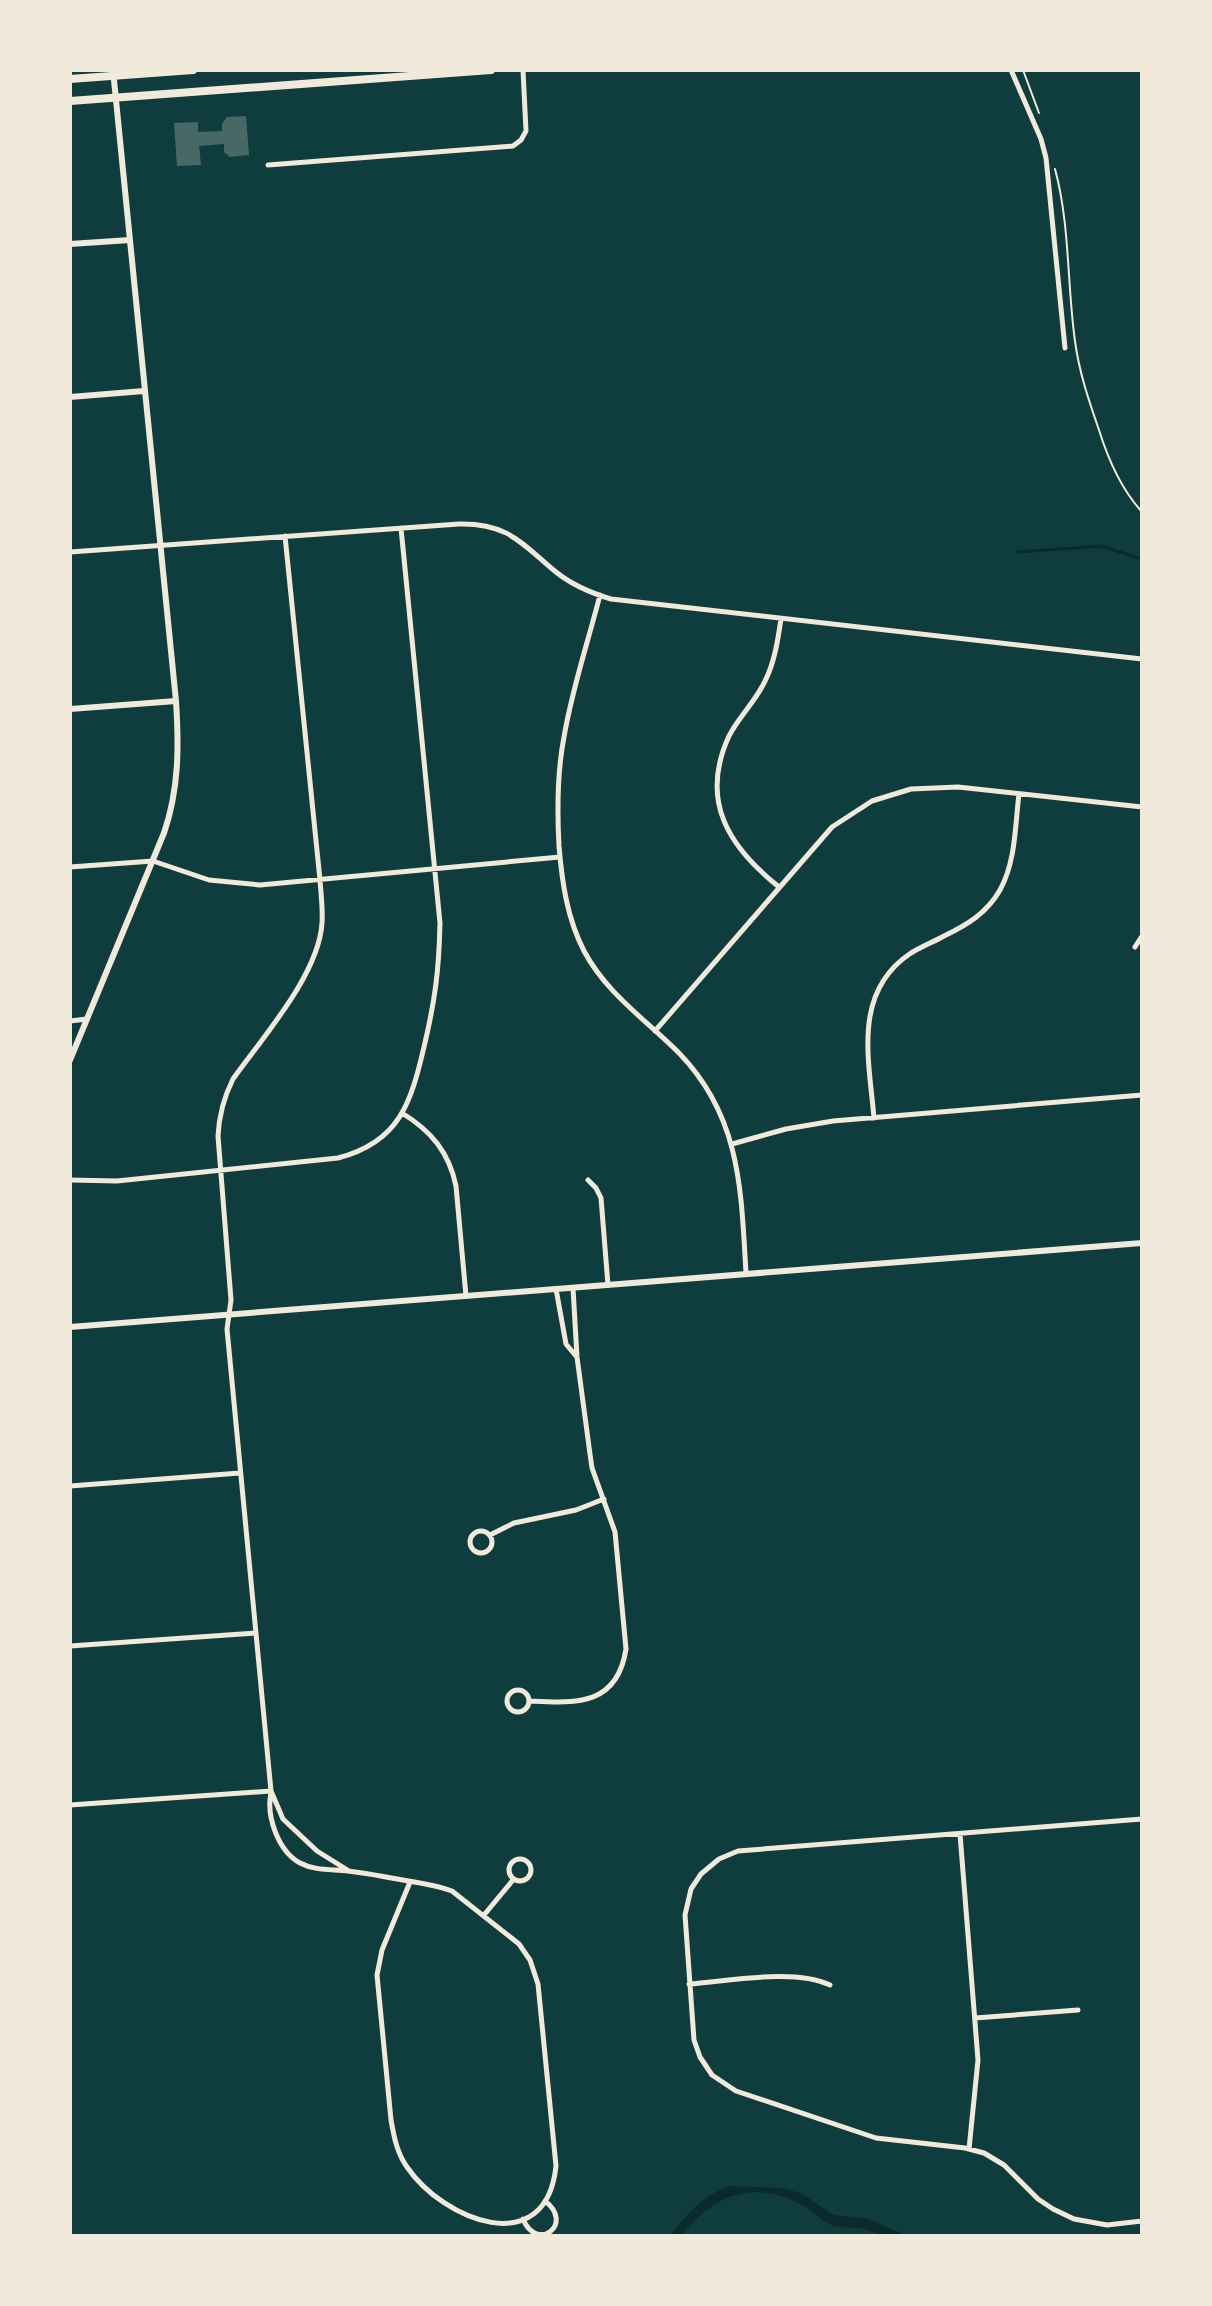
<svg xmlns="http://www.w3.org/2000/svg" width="1212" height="2306" font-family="Signika,sans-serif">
<rect width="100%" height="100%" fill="#0f3d3e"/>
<path fill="#0a2a2b" d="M731 2186 781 2188 801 2193 834 2215 868 2219 901 2233 925 2236C913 2236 900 2237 887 2236 877 2235 868 2229 857 2228 848 2227 835 2228 827 2223 820 2219 814 2212 807 2208 757 2178 715 2193 681 2236H669C689 2213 701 2196 731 2186Z"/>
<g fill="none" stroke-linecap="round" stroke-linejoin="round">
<path stroke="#0a2a2b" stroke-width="3" d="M1018 552 1101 546 1142 559"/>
</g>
<path fill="#486865" d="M246 116 249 155 230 157 224 152V144L199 146 201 165 177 166 174 123 198 122V132L222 131V124L227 117Z"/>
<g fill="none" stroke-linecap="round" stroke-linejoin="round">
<path stroke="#f1e9da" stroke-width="2" d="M1023 70 1039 113
M1055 169C1070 224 1067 285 1075 341 1079 372 1089 401 1099 430 1108 459 1122 490 1142 512"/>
<path stroke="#f1e9da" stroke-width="5" d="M1011 70 1041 139 1046 158 1065 348
M268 165 513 146 521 140 526 131 523 70
M285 536 320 880C321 895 323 909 322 923 319 974 263 1037 233 1079 224 1097 219 1115 218 1136L231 1300 227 1329 271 1791 283 1819 317 1851 349 1871
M70 552 459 524C508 523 521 543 556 572 572 585 591 593 611 599L1142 659
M600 595C588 642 572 689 564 737 557 773 557 809 559 846 562 882 567 918 584 951 607 994 645 1019 679 1053 741 1117 741 1190 746 1273
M70 867 153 861 209 880 260 885 560 857
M779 887C729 847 699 801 729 736 739 716 757 700 766 679 775 660 778 639 781 619
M1135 947 1142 936
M70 1021 87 1019
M655 1031 832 827 872 801 911 789 958 787 1142 807
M402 1113C431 1131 449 1152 456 1186L466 1296
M874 1118C869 1059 852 992 911 953 921 947 933 942 944 936 967 925 987 913 1000 890 1016 861 1015 825 1019 794
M732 1144 786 1129 833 1121 1142 1095
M70 1180 117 1181 338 1158C400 1142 411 1102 424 1047 435 1001 439 970 440 923L401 528
M588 1180 596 1188 601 1198 608 1285
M556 1289 566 1344 576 1356
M70 1486 240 1473
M470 1542a11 11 0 1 1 22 0a11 11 0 1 1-22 0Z
M490 1535 514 1523 576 1510 604 1499
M70 1646 256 1633
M507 1701a11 11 0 1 1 22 0a11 11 0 1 1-22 0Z
M529 1701C575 1703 617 1707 626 1649L615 1532 592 1468 590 1454 577 1357 573 1288
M271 1793C266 1816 278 1851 300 1863 315 1871 332 1869 348 1871 367 1873 385 1877 403 1880 420 1883 436 1885 452 1891L519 1944 530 1960 538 1984 556 2166C546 2262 443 2220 407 2167 397 2153 394 2137 391 2120L377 1975 382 1950 410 1882
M70 1805 271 1791
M1142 1819 738 1851 719 1859 701 1874 691 1889 685 1915 694 2040 700 2057 712 2075 736 2091 876 2138 965 2148 984 2153 1004 2165 1038 2199 1053 2209 1074 2219 1107 2225 1142 2221
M960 1834 978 2060 969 2149
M509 1870a11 11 0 1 1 22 0a11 11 0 1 1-22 0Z
M484 1915 513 1880
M689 1984C729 1981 795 1968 830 1985
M975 2018 1078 2010
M523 2219C537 2253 575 2224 545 2201"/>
<path stroke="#f1e9da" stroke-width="6" d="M70 244 130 240
M70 397 144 391
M70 709 176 701
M70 1060 164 833C179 789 179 747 176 701L113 70
M70 1327 1142 1243"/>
<path stroke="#f1e9da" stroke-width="8" d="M70 79 193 70
M70 101 491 70"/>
</g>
<rect width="1212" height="2306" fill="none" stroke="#f1e9da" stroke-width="144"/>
</svg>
